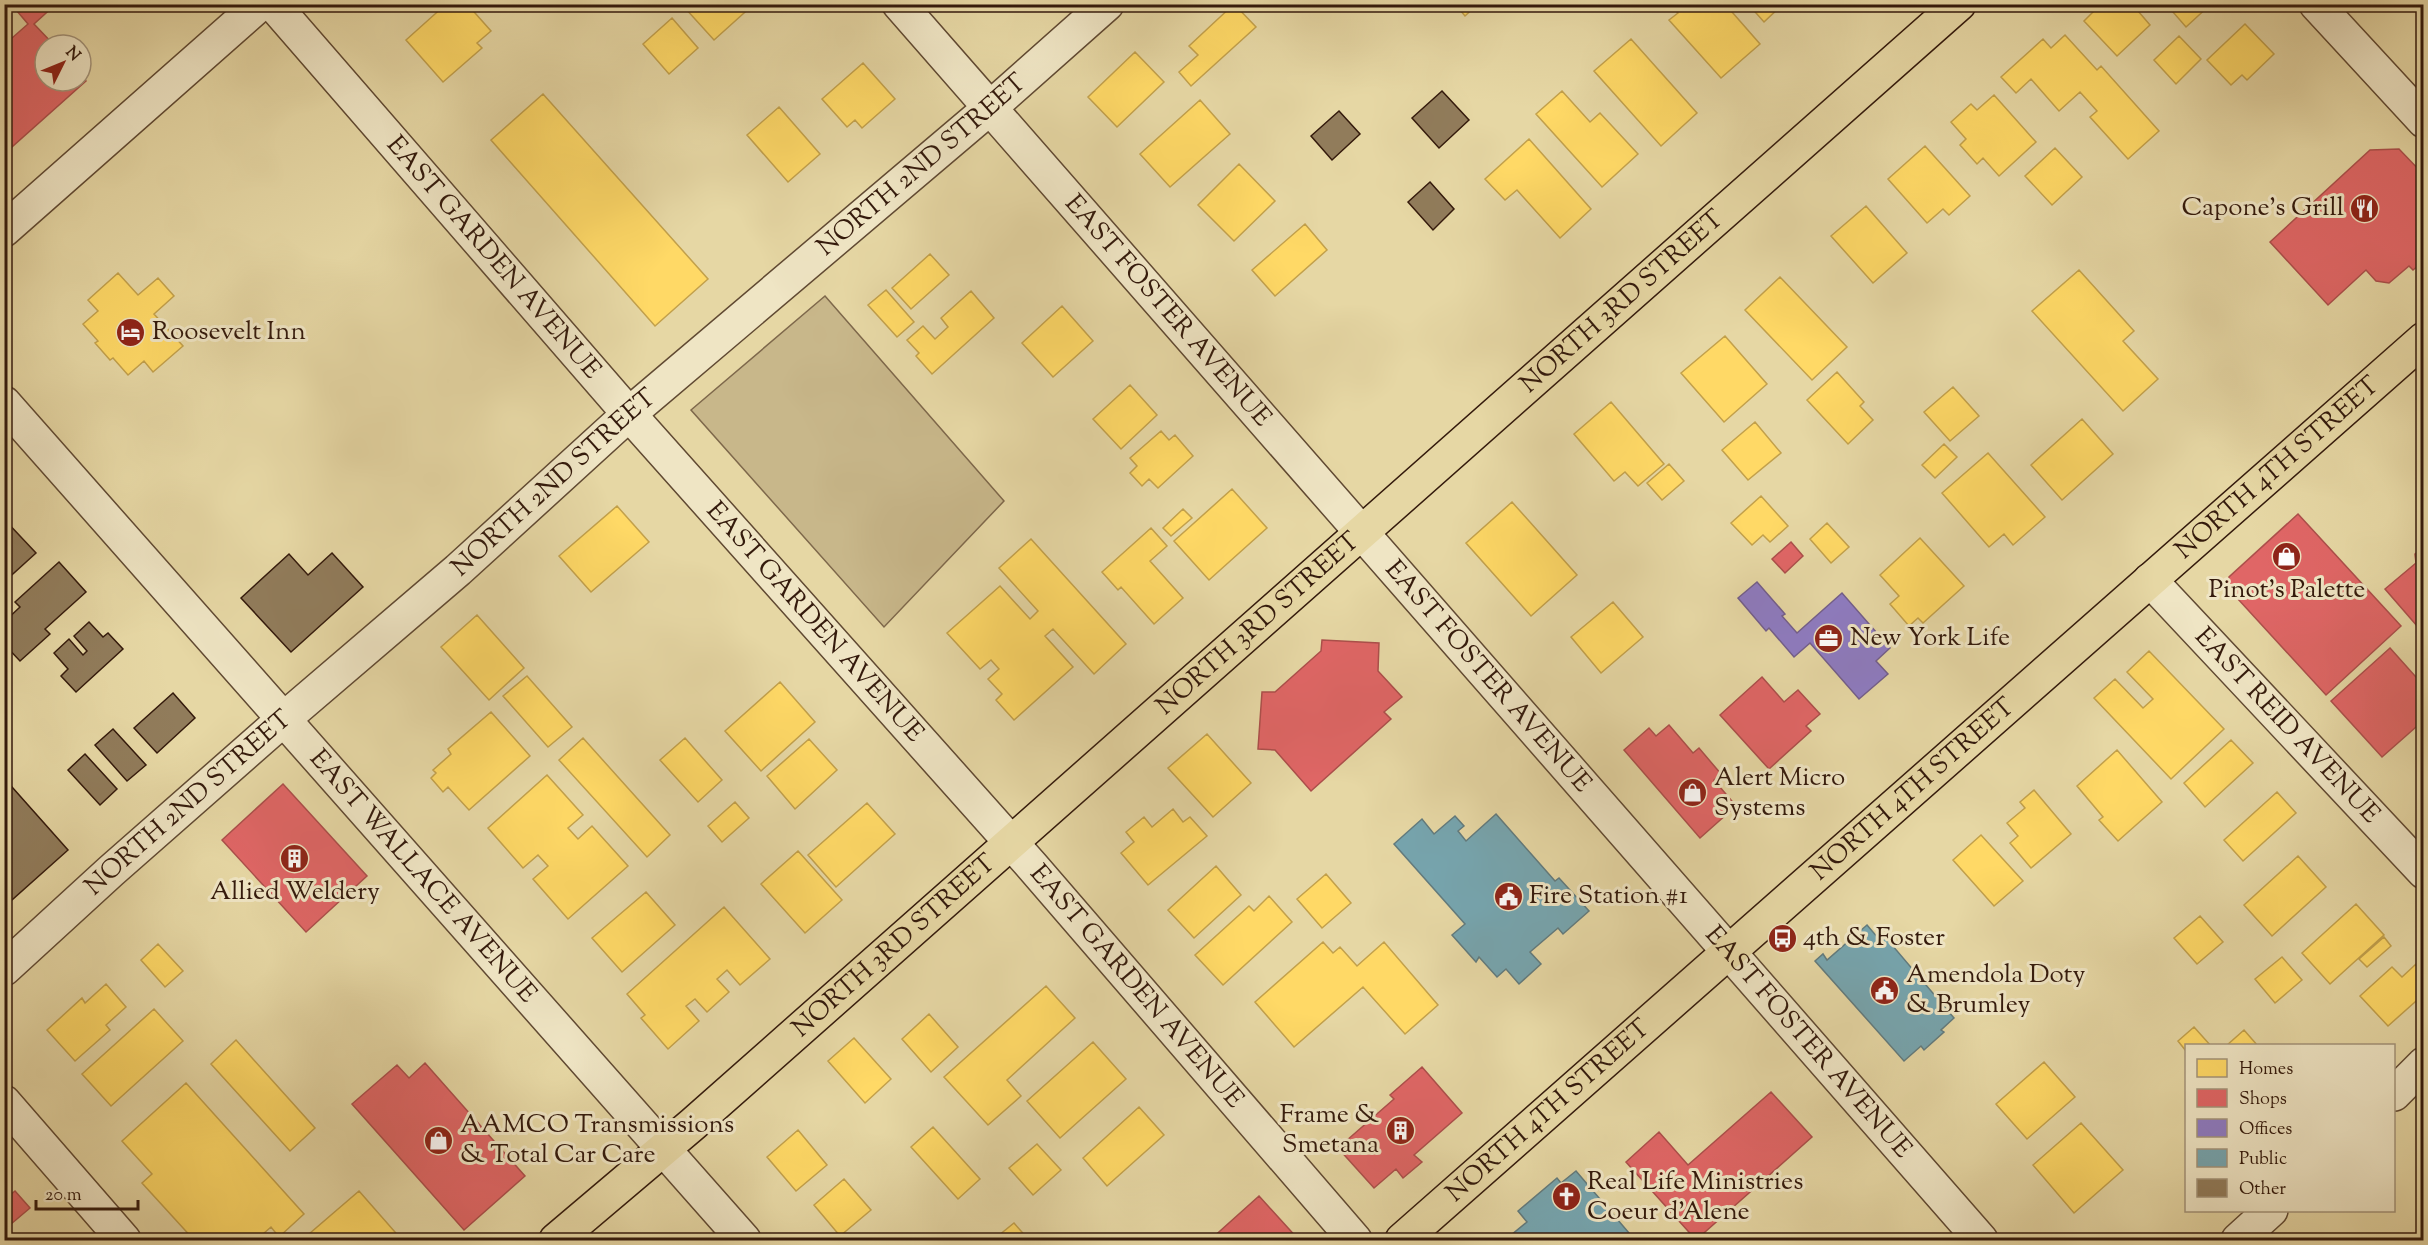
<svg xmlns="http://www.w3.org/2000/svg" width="2428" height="1245" font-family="'Sorts Mill Goudy',serif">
<rect width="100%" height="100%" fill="#e6d7a4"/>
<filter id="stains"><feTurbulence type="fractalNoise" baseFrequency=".00333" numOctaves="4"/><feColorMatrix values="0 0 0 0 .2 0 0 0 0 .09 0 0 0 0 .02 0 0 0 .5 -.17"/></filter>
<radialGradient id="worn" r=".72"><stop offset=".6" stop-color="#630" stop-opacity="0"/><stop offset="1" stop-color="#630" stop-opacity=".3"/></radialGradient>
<path fill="#c8b78a" stroke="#7e684b" stroke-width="1.5" d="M825 296 1004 501 884 627 691 410Z"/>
<path fill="#ffd966" stroke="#c2a04b" stroke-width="1.5" d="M452 4H467L491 31 477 43 482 48 443 82 406 40 445 5 448 9Z
M689 4H754L714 40 685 8Z
M1234 4 1256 27 1191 86 1179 72 1198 55 1189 46Z
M1455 4H1478L1465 16Z
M1670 4H1725L1760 44 1721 78 1669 20 1678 13Z
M1748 4H1783L1764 22Z
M2101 4H2132L2150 25 2117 56 2084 21Z
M2166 4H2211L2186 27Z
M672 18 698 48 669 74 643 44Z
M2245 24 2274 54 2247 80 2242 75 2231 85 2207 60Z
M2065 35 2097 70 2101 66 2159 131 2128 159 2090 117 2097 111 2080 92 2059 111 2031 79 2016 93 2001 77 2043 39 2051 48Z
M2179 36 2201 59 2176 84 2154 60Z
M1631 39 1697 113 1661 146 1594 71Z
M1135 52 1164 82 1117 127 1088 97Z
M863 63 895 99 862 128 855 120 847 127 822 99Z
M1562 91 1590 122 1600 113 1638 154 1602 187 1536 114Z
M543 94 708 279 655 326 491 140Z
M1994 95 2036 142 1999 176 1983 158 1977 164 1960 145 1966 139 1951 122 1971 104 1977 110Z
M1200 100 1230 134 1170 187 1140 154Z
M779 107 820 154 788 182 747 135Z
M1529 139 1591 209 1560 238 1517 190 1505 200 1485 179Z
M1925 146 1970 196 1949 215 1943 209 1927 223 1888 179Z
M2055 148 2082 177 2052 205 2025 176Z
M1239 164 1275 201 1234 241 1198 205Z
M1866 206 1907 253 1873 283 1831 236Z
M1305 224 1327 250 1275 296 1252 270Z
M930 254 949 275 911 309 892 288Z
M2079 270 2134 331 2123 341 2158 379 2123 411 2032 311Z
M118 273 138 295 158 278 174 296 154 314 183 346 153 372 144 361 128 375 113 358 110 360 95 343 98 341 83 324 98 311 88 300Z
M1780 277 1847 347 1812 380 1745 310Z
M886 290 914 322 897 337 868 305Z
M971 291 994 318 932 374 916 356 919 353 907 340 923 326 935 339 948 327 941 318Z
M1062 306 1093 341 1053 377 1022 343Z
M1725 336 1767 384 1724 422 1681 373Z
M1837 372 1864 402 1860 406 1873 420 1848 444 1807 400Z
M1130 385 1157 415 1121 449 1093 419Z
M1953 387 1979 416 1950 441 1924 412Z
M1611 402 1664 464 1638 486 1625 472 1614 481 1574 434Z
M2082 419 2113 454 2062 500 2031 465Z
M1755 422 1781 453 1748 480 1722 450Z
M1161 431 1169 440 1175 435 1193 456 1158 488 1149 479 1142 486 1130 473 1137 466 1130 458Z
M1944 444 1957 457 1935 478 1922 465Z
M1988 453 2045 517 2013 545 2004 534 1989 547 1942 493Z
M1669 464 1684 481 1662 500 1647 483Z
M1232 489 1267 528 1209 580 1174 541Z
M1761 496 1788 526 1770 542 1763 535 1752 545 1731 523Z
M1512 502 1577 575 1531 616 1466 543Z
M617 506 649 542 591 592 559 556Z
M1183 509 1192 518 1171 536 1163 528Z
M1827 523 1849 547 1831 563 1810 539Z
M1151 528 1167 546 1150 561 1183 598 1154 624 1121 587 1118 590 1102 572Z
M1920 538 1964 586 1923 623 1918 618 1909 626 1890 604 1899 596 1880 575Z
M1031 539 1126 644 1094 674 1053 629 1045 636 1073 667 1014 720 996 700 1002 694 988 679 999 669 991 660 980 669 947 633 1000 586 1030 619 1038 611 999 568Z
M1613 602 1643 637 1601 673 1571 637Z
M477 615 524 668 489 700 441 647Z
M2149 651 2224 729 2171 779 2094 698 2115 679 2143 708 2153 699 2127 672Z
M527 676 572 727 548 747 503 696Z
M780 682 815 722 761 771 725 731Z
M491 712 530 756 469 810 448 787 443 792 431 778 436 773 433 770 451 754 448 749Z
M1207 734 1251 783 1213 817 1168 768Z
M583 738 670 835 647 857 559 760Z
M685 738 722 780 698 802 660 760Z
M809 739 837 770 795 809 767 776Z
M2231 740 2253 763 2205 807 2184 783Z
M2117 750 2162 802 2118 841 2099 820 2103 817 2077 786Z
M547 775 583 815 568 828 578 839 592 826 628 866 568 919 533 879 548 866 538 855 523 868 488 828Z
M2034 790 2071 834 2031 868 2010 843 2018 836 2007 823 2025 808 2020 802Z
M2277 792 2296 813 2243 861 2224 840Z
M735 802 749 818 722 842 708 826Z
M867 803 895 834 836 887 808 855Z
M1173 809 1183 822 1190 817 1207 836 1148 885 1121 853 1134 842 1126 832 1144 817 1152 827Z
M1981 835 2023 881 1994 906 1953 860Z
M798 851 842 900 805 933 761 884Z
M2298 856 2326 887 2272 936 2244 905Z
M1216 866 1241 895 1194 938 1168 910Z
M1326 874 1351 903 1322 928 1297 899Z
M646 892 675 925 622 972 592 938Z
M1269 896 1292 922 1223 985 1195 955 1249 906 1254 911Z
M2356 904 2384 935 2330 984 2302 953Z
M724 907 770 959 740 985 727 970 717 979 729 992 707 1012 695 999 686 1006 699 1021 668 1049 641 1018 645 1015 627 994Z
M2200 916 2223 942 2197 964 2174 938Z
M2384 937 2391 946 2367 967 2359 959Z
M1323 942 1333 953 1340 947 1357 966 1384 942 1438 1005 1405 1034 1363 987 1294 1047 1255 1002Z
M158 944 183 971 165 987 141 960Z
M2282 957 2302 980 2275 1003 2255 979Z
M2416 964 2424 973V994L2388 1026 2360 996 2392 967 2402 977Z
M106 984 126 1007 106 1025 110 1030 75 1061 47 1030 82 998 85 1003Z
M1046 986 1075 1018 1007 1080 1021 1096 988 1125 944 1077Z
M154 1009 183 1041 111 1106 82 1074Z
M929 1014 958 1047 931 1072 902 1039Z
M2194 1027 2211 1046H2186V1051L2178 1041Z
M2244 1030 2258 1046H2226Z
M854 1038 891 1079 865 1103 828 1061Z
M236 1040 315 1128 290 1151 211 1064Z
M1093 1042 1126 1079 1060 1138 1027 1101Z
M2044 1062 2075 1097 2027 1139 1996 1104Z
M186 1083 304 1214 279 1237 271 1227 256 1240H212L207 1235 200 1240H194L142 1183 152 1174 122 1141Z
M1139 1107 1164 1135 1107 1186 1083 1158Z
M2081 1123 2123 1170 2074 1213 2033 1165Z
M933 1127 980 1179 958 1199 911 1147Z
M798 1130 827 1165 796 1191 767 1157Z
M1037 1144 1061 1170 1033 1195 1009 1168Z
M844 1179 871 1210 840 1236 814 1205Z
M359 1191 402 1240H302Z
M1014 1223 1029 1240H993Z"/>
<path fill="#e06666" stroke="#ac4f4b" stroke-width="1.5" d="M11 4H56L34 24 54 45H45V81H81V76L86 81 4 154V45L28 24Z
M2399 149 2424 175V261L2413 270 2409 266 2389 283 2376 281 2366 270 2328 305 2270 242 2370 150Z
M2298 514 2401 626 2326 695 2227 587 2229 577Z
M1791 542 1803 556 1785 573 1772 559Z
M2421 549H2424V634L2385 589 2416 563 2415 554Z
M1322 640 1379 643 1378 671 1402 697 1384 712 1391 719 1311 791 1275 750 1258 749 1262 692H1275L1321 651Z
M2390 648 2424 686V720L2382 757 2331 701Z
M1762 677 1784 702 1798 690 1820 714 1806 726 1811 731 1769 769 1720 715Z
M1669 725 1693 753 1699 748 1721 774 1714 780 1736 806 1700 838 1624 750 1649 728 1656 736Z
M283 784 367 876 306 932 222 840Z
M425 1063 525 1176 464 1230 352 1104 397 1065 409 1078Z
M1422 1067 1462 1113 1414 1155 1422 1162 1403 1178 1396 1169 1374 1188 1338 1148 1394 1099 1390 1095Z
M1771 1092 1812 1137 1696 1240 1626 1162 1659 1132 1688 1165Z
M15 1191 30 1208 4 1230V1200Z
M1259 1196 1299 1240H1210Z"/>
<path fill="#8e7cc3" stroke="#735f8c" stroke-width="1.5" d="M1757 582 1785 614 1782 616 1797 633 1842 593 1890 648 1876 661 1888 674 1859 699 1810 643 1794 657 1769 628 1766 631 1738 598Z"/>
<path fill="#76a5af" stroke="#627b7e" stroke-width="1.5" d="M1496 814 1555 881 1559 878 1589 911 1563 934 1558 928 1530 952 1541 964 1519 984 1506 969 1497 977 1479 957 1476 962 1452 935 1465 924 1394 844 1422 819 1434 834 1455 816 1464 826 1458 831 1466 841Z
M1867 925 1878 938 1881 932 1954 1018 1941 1030 1944 1032 1924 1050 1921 1046 1904 1061 1815 961 1823 954 1827 960Z
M1576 1171 1635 1240H1505L1527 1222 1518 1211 1557 1178 1561 1183Z"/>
<path fill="#917c5b" stroke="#341a0c" stroke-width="1.5" d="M1442 91 1469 120 1439 148 1412 118Z
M1339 111 1360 134 1332 160 1311 136Z
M1430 182 1454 209 1433 230 1408 202Z
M4 519 36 553 4 582Z
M332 553 363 587 291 652 241 598 289 554 308 575Z
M59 562 86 592 45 629 50 634 20 661 4 644V622L20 607 15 602Z
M89 622 103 637 108 633 123 649 76 692 61 676 68 669 54 653 69 639 83 655 87 651 74 636Z
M173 693 195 718 157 753 134 728Z
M113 729 146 765 127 781 95 745Z
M85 754 117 789 100 805 68 770Z
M4 778 68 850 4 907Z"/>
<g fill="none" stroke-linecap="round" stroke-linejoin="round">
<defs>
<g id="minor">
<path id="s1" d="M273 4 629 414 1032 866 1355 1240"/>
<path id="s2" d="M899 4 1981 1240"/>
<path d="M2316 4 2424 121"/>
<path d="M4 230 260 4"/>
<path id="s3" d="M4 403 744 1240"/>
<path id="s4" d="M2150 580 2424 872"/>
<path id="s5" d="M4 969 111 871 285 718 458 570 629 414 991 107 1107 4"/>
<path d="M2394 1094 2424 1064"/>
<path d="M4 1102 124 1240"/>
<path d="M2238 1240 2271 1210"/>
</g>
<g id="major">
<path id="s6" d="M556 1240 693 1124 1959 4"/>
<path id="s7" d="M1402 1240 2424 339"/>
</g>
</defs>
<use href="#minor" stroke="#604932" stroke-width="36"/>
<use href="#major" stroke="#341a0c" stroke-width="36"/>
<use href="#minor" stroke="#efe5c4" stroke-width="33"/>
<use href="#major" stroke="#e6d7a4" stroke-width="33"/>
</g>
<defs>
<symbol id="restaurant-disc" viewBox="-11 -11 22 22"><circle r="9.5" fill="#8f2418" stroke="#efe5c4"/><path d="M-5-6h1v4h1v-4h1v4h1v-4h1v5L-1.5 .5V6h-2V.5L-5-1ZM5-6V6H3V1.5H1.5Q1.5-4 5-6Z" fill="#fff"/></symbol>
<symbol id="hotel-disc" viewBox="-11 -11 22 22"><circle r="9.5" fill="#8f2418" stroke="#efe5c4"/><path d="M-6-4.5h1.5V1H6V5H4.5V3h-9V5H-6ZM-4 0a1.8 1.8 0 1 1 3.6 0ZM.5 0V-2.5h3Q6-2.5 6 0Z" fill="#fff"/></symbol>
<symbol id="shop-disc" viewBox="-11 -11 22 22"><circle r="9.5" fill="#8f2418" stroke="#efe5c4"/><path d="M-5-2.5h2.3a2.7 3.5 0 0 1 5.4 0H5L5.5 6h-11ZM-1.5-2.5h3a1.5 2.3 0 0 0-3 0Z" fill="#fff"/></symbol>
<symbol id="office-disc" viewBox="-11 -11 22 22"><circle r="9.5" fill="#8f2418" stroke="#efe5c4"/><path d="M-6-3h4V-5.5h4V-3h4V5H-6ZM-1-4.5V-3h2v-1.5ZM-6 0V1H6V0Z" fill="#fff"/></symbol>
<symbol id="building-disc" viewBox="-11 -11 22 22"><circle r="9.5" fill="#8f2418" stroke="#efe5c4"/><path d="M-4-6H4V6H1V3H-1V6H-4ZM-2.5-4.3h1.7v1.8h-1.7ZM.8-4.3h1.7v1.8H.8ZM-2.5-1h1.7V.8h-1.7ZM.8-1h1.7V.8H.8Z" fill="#fff"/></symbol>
<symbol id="civic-disc" viewBox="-11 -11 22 22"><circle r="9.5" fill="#8f2418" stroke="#efe5c4"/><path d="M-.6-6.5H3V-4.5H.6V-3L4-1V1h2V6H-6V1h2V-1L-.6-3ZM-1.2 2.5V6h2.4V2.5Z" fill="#fff"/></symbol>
<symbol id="bus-disc" viewBox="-11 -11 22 22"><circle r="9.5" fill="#8f2418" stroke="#efe5c4"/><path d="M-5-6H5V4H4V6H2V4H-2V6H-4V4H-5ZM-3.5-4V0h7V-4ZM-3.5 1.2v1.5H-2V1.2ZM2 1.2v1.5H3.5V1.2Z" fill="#fff"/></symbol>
<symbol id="church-disc" viewBox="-11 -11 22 22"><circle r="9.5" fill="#8f2418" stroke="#efe5c4"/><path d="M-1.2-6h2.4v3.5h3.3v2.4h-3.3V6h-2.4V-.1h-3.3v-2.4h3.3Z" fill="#fff"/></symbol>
</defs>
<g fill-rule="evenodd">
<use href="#restaurant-disc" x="2348" y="192" width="33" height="33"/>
<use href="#hotel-disc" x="114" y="316" width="33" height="33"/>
<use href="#shop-disc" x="2270" y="540" width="33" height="33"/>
<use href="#office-disc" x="1812" y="622" width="33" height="33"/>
<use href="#shop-disc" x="1676" y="776" width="33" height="33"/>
<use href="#building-disc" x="278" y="842" width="33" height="33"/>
<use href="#civic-disc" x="1492" y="880" width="33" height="33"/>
<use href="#bus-disc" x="1766" y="922" width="33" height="33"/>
<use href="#civic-disc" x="1868" y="974" width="33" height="33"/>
<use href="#building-disc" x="1384" y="1114" width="33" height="33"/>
<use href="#shop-disc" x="422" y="1124" width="33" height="33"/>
<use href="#church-disc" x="1550" y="1180" width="33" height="33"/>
</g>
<g text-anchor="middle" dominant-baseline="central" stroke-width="6" stroke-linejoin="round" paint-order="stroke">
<g font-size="26" fill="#341a0c" stroke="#efe5c4">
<text stroke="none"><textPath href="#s5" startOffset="1220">NORTH 2ND STREET</textPath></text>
<text stroke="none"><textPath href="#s1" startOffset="336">EAST GARDEN AVENUE</textPath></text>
<text stroke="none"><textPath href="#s6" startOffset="1420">NORTH 3RD STREET</textPath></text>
<text stroke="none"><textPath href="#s2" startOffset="408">EAST FOSTER AVENUE</textPath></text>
<text stroke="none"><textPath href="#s7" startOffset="1167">NORTH 4TH STREET</textPath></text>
<text stroke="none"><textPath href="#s5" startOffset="734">NORTH 2ND STREET</textPath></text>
<text stroke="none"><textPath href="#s1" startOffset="822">EAST GARDEN AVENUE</textPath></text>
<text stroke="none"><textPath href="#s6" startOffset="934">NORTH 3RD STREET</textPath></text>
<text stroke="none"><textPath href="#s2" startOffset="894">EAST FOSTER AVENUE</textPath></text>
<text stroke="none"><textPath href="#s4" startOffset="200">EAST REID AVENUE</textPath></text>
<text stroke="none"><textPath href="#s7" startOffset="681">NORTH 4TH STREET</textPath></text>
<text stroke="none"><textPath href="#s5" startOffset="248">NORTH 2ND STREET</textPath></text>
<text stroke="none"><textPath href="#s3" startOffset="632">EAST WALLACE AVENUE</textPath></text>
<text stroke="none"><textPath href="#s6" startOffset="448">NORTH 3RD STREET</textPath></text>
<text stroke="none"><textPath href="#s1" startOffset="1308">EAST GARDEN AVENUE</textPath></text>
<text stroke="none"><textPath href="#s2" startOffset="1380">EAST FOSTER AVENUE</textPath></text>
<text stroke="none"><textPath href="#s7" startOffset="195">NORTH 4TH STREET</textPath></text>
</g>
<g font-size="26" fill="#341a0c" stroke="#efe5c4" text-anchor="start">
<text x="2344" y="208" text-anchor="end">Capone's Grill</text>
<text x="152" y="332">Roosevelt Inn</text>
<text x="2287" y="590" text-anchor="middle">Pinot's Palette</text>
<text x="1850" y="638">New York Life</text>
<text x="1714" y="778">Alert Micro<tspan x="1714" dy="30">Systems</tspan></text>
<text x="295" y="892" text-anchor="middle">Allied Weldery</text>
<text x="1529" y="896">Fire Station #1</text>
<text x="1803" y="938">4th &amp; Foster</text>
<text x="1906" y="975">Amendola Doty<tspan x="1906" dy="30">&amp; Brumley</tspan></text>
<text x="1379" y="1115" text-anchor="end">Frame &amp;<tspan x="1379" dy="30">Smetana</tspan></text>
<text x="460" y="1125">AAMCO Transmissions<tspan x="460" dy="30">&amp; Total Car Care</tspan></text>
<text x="1587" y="1182">Real Life Ministries<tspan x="1587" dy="30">Coeur d'Alene</tspan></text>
</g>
</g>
<rect width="2428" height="1245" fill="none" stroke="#e6d7a4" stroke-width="24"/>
<rect x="6" y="6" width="2416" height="1233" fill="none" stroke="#341a0c" stroke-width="3"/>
<rect x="12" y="12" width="2404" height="1221" fill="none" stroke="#341a0c" stroke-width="1.5"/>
<rect x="2185" y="1044" width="210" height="168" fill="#efe5c4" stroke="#a4947a" stroke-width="1.5"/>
<rect x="2197" y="1059" width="30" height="18" fill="#ffd966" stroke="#a4947a" stroke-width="1.5"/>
<text x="2239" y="1074" font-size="18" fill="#341a0c">Homes</text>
<rect x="2197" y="1089" width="30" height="18" fill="#e06666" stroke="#a4947a" stroke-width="1.5"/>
<text x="2239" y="1104" font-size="18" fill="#341a0c">Shops</text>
<rect x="2197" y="1119" width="30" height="18" fill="#8e7cc3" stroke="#a4947a" stroke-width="1.5"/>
<text x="2239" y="1134" font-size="18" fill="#341a0c">Offices</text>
<rect x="2197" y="1149" width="30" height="18" fill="#76a5af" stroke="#a4947a" stroke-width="1.5"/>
<text x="2239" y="1164" font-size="18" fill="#341a0c">Public</text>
<rect x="2197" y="1179" width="30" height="18" fill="#917c5b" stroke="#a4947a" stroke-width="1.5"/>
<text x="2239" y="1194" font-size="18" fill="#341a0c">Other</text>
<g transform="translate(63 63) rotate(47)"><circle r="28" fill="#efe5c4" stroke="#a4947a" stroke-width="1.5"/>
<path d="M0-4.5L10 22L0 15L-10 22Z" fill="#8f2418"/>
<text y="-9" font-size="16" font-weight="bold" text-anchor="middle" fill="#341a0c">N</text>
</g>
<path d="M36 1200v9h102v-9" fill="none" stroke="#341a0c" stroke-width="3"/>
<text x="45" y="1200" font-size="18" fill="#341a0c" stroke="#efe5c4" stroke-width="4.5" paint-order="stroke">20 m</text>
<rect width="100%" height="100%" filter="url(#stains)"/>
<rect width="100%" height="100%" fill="url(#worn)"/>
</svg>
